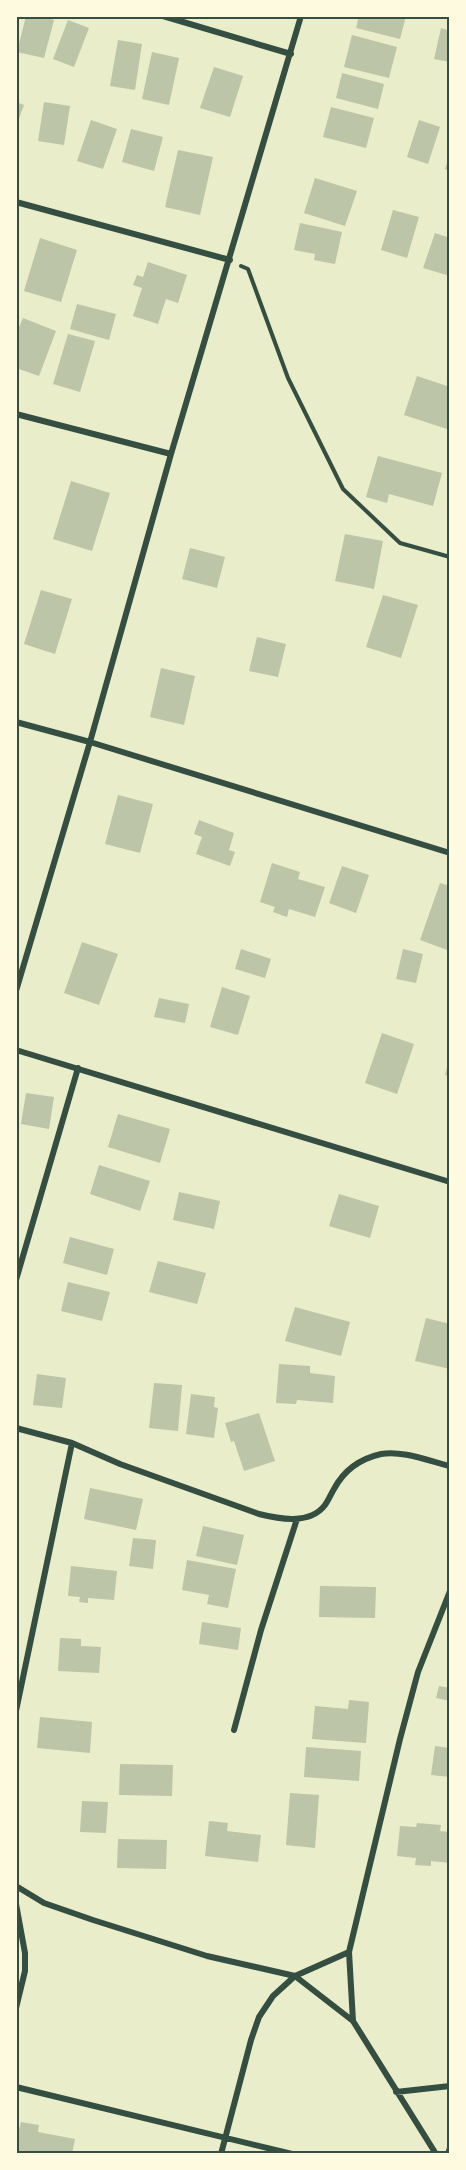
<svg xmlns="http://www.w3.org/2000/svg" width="466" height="2170" font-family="'Sofia Sans Condensed',sans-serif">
<rect width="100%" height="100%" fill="#e9edc9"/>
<path fill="#bcc5a7" d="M26 16H40L54 20 44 58 17 52Z
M359 16H406L400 39 356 28Z
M68 20 89 28 74 67 53 59Z
M441 28 450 31V62L434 59Z
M352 35 397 47 389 78 344 67Z
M118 40 142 44 135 90 110 86Z
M152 52 179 58 169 105 142 99Z
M214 67 243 76 230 117 200 108Z
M342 73 384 84 378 109 336 98Z
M16 102 24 105 17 124H16Z
M44 102 70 106 64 145 38 141Z
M331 107 374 118 366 148 323 137Z
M91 120 117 129 103 169 77 161Z
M419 120 440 127 428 164 407 157Z
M131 129 163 137 154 171 122 162Z
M178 150 213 157 200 215 165 207Z
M449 158H450V171L445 169Z
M315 178 357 191 345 226 304 213Z
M393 210 419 217 407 258 381 250Z
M300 223 342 232 335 264 314 260 315 254 294 250Z
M435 233 450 238V276L423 268Z
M40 238 77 250 61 302 24 291Z
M148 262 187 275 178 303 166 299 158 324 133 316 142 288 133 285 137 275 143 277Z
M77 304 116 314 109 340 70 329Z
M23 318 56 331 39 376 16 368V334Z
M68 334 95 341 80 392 53 384Z
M417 376 450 387V430L404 415Z
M378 456 442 473 433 506 389 494 387 503 366 497Z
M71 481 110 493 92 551 53 539Z
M345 534 383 541 374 589 335 581Z
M190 548 225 557 217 588 182 579Z
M41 590 72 599 55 654 24 644Z
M383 595 418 605 401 658 366 647Z
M257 637 286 644 278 677 249 671Z
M161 668 195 676 184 725 150 717Z
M118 795 153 804 140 853 105 844Z
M199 820 234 833 229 850 235 852 230 866 196 854 202 837 194 834Z
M272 863 300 872 298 879 325 887 315 917 289 909 287 917 273 912 275 907 260 902Z
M342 866 369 875 356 913 329 903Z
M440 883 450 886V951L420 940Z
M82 942 118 954 99 1005 64 993Z
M241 949 271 959 265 978 235 969Z
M403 949 423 954 416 983 396 979Z
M222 987 250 996 238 1035 210 1027Z
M159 998 189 1004 185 1023 154 1017Z
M382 1033 414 1044 397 1094 365 1083Z
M449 1060H450V1076L445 1075Z
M26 1093 54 1097 49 1129 21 1124Z
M118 1114 170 1129 160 1163 108 1147Z
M99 1165 150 1181 140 1211 90 1194Z
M179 1192 220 1201 214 1229 173 1220Z
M339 1194 379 1206 370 1238 329 1226Z
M70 1237 114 1249 107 1275 63 1263Z
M158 1261 206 1273 197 1304 149 1292Z
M68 1282 110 1292 102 1321 61 1311Z
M295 1307 350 1322 341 1356 285 1341Z
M426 1318 450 1324V1369L415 1361Z
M279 1364 310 1366V1373L335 1376 333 1403 297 1400 296 1404 276 1403Z
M37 1374 66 1378 62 1408 33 1405Z
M154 1383 182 1385 178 1431 149 1428Z
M191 1394 215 1397 214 1407 218 1408 214 1438 186 1434Z
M259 1413 275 1461 244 1471 234 1441 231 1442 225 1423Z
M90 1488 143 1499 136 1530 84 1519Z
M203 1526 244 1535 237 1565 196 1556Z
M133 1538 156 1540 153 1569 129 1566Z
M187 1560 236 1569 228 1608 207 1604 209 1595 182 1590Z
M71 1566 117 1571 114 1600 88 1598V1603L79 1602 80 1597 68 1596Z
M320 1586 376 1587 375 1618 319 1617Z
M202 1622 241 1628 238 1650 199 1644Z
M60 1638 81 1639V1646L101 1647 99 1673 58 1671Z
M439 1686 450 1688V1701L436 1698Z
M349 1700 369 1702 366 1743 312 1739 315 1706 348 1709Z
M40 1717 92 1722 90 1753 37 1748Z
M435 1746 450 1748V1777L431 1775Z
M306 1747 361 1751 359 1781 304 1777Z
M120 1764 173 1765 172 1796 119 1795Z
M290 1793 319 1795 315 1848 286 1845Z
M82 1801 108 1802 106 1833 80 1832Z
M209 1821 228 1823 227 1831 261 1835 258 1862 205 1856Z
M417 1823 441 1825 440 1831 450 1832V1863L431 1861V1866L415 1865 416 1858 397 1856 400 1826 416 1827Z
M118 1839 167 1840 166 1869 117 1868Z
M21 2122 39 2125 38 2132 75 2139 72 2154H16V2141Z"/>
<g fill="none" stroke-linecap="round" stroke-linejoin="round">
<path stroke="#344e41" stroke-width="4" d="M241 266 248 269 288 378 343 489 400 543 450 557"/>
<path stroke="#344e41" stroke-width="6" d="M163 16 291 54
M16 202 230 260
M16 414 171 454
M16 722 90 742 450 853
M16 991 90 742 171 454 301 16
M16 1050 450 1182
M16 1280 78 1068
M16 1428 72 1443 120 1464 259 1514C279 1519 310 1525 325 1505 328 1501 331 1494 334 1489 344 1470 359 1459 381 1454 402 1450 429 1461 450 1466
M16 1711 72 1443
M234 1730 261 1630 297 1519
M16 1886 44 1903 93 1920 207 1956 295 1976 353 2021 436 2154
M16 1904 25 1953V1971L16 2008
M353 2021 349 1952 400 1739 418 1672 450 1591
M16 2087 292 2154
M396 2092 450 2086
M221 2154 251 2040 259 2017 273 1996 295 1976 349 1952
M448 2154 450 2148"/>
</g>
<rect width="466" height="2170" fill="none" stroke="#fefae0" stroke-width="36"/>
<rect x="18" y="18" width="430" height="2134" fill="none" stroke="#344e41" stroke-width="2"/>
</svg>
